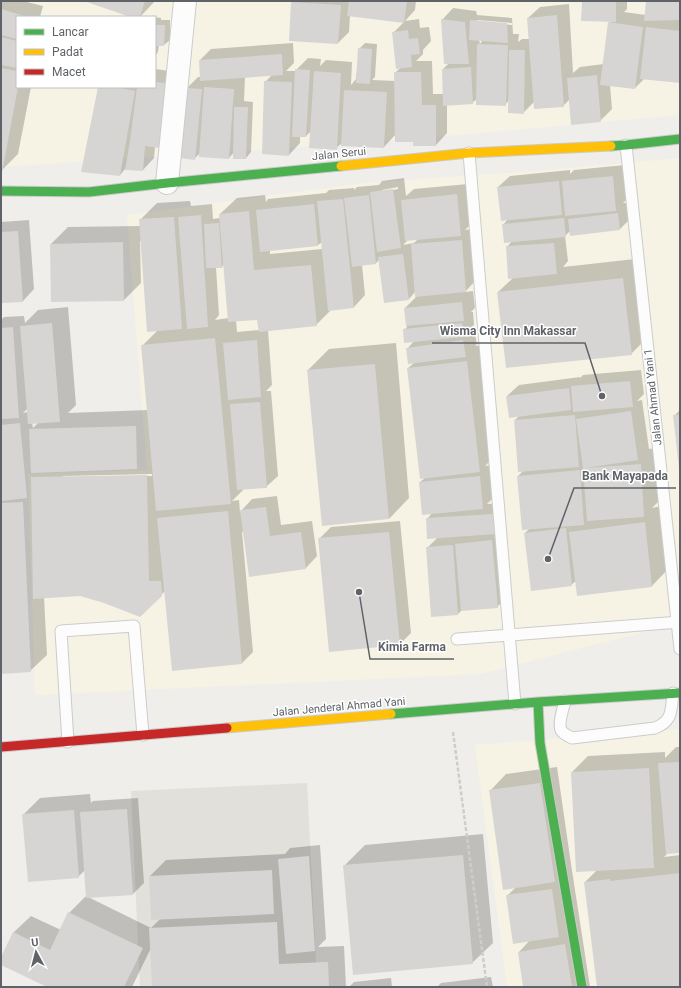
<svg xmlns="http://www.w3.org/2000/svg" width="681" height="988" font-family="Roboto,sans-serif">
<rect width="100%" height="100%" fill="#efeeea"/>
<path fill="#f7f3e4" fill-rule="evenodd" d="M1 1H680V115L412 139 1 167ZM17 17H155V87H17Z
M680 158V623L480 674 35 695 28 474 147 470 127 215 364 183 536 171Z
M680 729V987H507L475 745Z"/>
<path fill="#e2e0da" d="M307 783 317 980 274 987H140L131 791Z"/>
<path fill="#0003" fill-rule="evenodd" d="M2 1H23L43 6 40 17H17V87H31L18 154 2 170H1V2Z
M86 1H155L140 17H134Z
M293 1H416L415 10 405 21 419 19 420 28 429 27 431 41 423 50V54L416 61H432L433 94H444L443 69 449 63 442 20 453 8 476 11 477 15 512 18 513 34H519L518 42 522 39H530L528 18 540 7 569 4 573 73 580 67 604 64 609 23 611 21 583 1H627V9L624 12 646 15 647 1H680V82L645 78 635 88 610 85 612 109 600 121 570 99 563 106 534 102 523 113 509 100 505 105 477 99 472 103 447 105V133L436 145 414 141 396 134 384 147 342 143 336 148 311 131 306 136H300V143L289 155 265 82 272 75 245 77 244 101 253 102 251 152 246 158 234 152 229 158 200 153 194 159 187 88 198 77H201L200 60 211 49 293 43 294 63 286 71H296V70L308 58 321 59 320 66 326 60 352 62 351 85 356 79 359 49 365 43 377 44 375 77 372 80 396 81 395 73 401 67 393 33 404 22 350 15 349 32 338 43 290 40 292 2ZM477 20 512 23V25L477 22ZM479 40H483L480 44Z
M155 17 161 18V20H170V40L164 45H159L158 52 155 56Z
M155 69 185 73 155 147 154 158 143 170 125 169 120 175 99 87H155Z
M625 165 627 199 623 203H630L631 218 620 229 571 235 570 231 565 236 568 261 563 267 644 258 652 333 631 354 498 292 514 277 507 247 512 241 503 225 508 219 498 187 510 176 570 170V174L574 170Z
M404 178 406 196 414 189 468 184 472 223 465 230 473 229 476 280 465 292 473 291 475 308 471 312H473L474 325 468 330H474L477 344 475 346 483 345 496 455 485 466 491 465 494 497 487 504 504 503 506 521 497 530 509 595 497 607 462 610 458 614 427 548 438 537 427 519 432 513 420 482 425 478 408 368 414 363 407 349 414 341 404 330 407 327 405 308 418 295 415 292 409 299 379 260 376 263 362 265 365 295 354 307 332 309 316 325 268 330 272 385 266 391H271L278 476 266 487 244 489 232 501 239 500 240 512 252 499 277 496 281 525 312 521 317 556 306 568 243 532H242L253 652 242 663 165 591 140 616 105 602 80 595 44 597 47 655 30 671 1 673V320L4 317 24 316 25 323 38 310 68 307 76 405 68 413 148 410 142 346 158 330 142 241H140L141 283 124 300 52 301 51 244 68 227 141 226 140 220 157 203 190 201 191 206 212 204 213 219 220 218V214L237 198 265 195 266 202 268 199 326 193 329 190 354 188V190L357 187 379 185 382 181ZM398 187V189L382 192V190ZM418 239 414 243 403 245 408 240ZM322 242V249L270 254V250L318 245ZM224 264 229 318 215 320 219 315 216 267H222ZM258 319 259 330 237 332 236 320ZM28 408V412L23 413ZM32 423H38L33 428ZM152 474V476L63 478V476Z
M29 220 34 289 23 301 1 302V222Z
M396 343 409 498 389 519 308 370 329 349Z
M641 370 644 394 637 401 642 400 649 449 657 448 661 499 652 508 661 506 668 569 652 586 576 581 571 585 525 533 530 528 518 476 524 470 515 420 519 416 507 396 519 385 580 377V378L583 375Z
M680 410V468L674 416Z
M400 521 411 633 400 644 319 539 331 527Z
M676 747H680V852L668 853 664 857 680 855V987H598L585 882 597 870 572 772 588 756 665 752V758Z
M557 767 571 864 590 987H524L519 952 530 940 507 896 516 887 490 791 506 774Z
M90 794 91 803 93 801 138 798 144 883 133 894 88 897 151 928 160 919 150 876 166 860 285 854 290 848 320 845 326 939 318 947 344 946 346 987H153L151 948 132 987H49L1 964V959L14 932 31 916 61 930 69 913 86 896 87 897 85 870 78 877 23 815 40 798Z
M483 834 493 943 472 963 344 866 365 845Z
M491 977 493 987H437L441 983Z
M391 978 392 987H349L354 982Z"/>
<path fill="#d6d5d3" d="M84 1H145L140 17H130Z
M349 1H407L404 23 347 16Z
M582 1H616V22L581 21Z
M646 1H680V20L644 21Z
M291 2 341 5 338 44 289 41Z
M1 9 28 17H17V39L1 35Z
M557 15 564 107 534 109 527 18Z
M441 19 465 22 469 64H444Z
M470 20 507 23 508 43 469 40Z
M608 22 643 27 635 89 600 85Z
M155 25H165L164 46H155Z
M646 27 680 31V83L640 79Z
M408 30 409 39 418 38 420 54 411 55 412 67 396 69 392 32Z
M1 37 17 41V68L1 65Z
M477 44 508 45 506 106 476 105Z
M358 48 372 49 370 84 356 83Z
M509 50H525L524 114 508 113Z
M282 54 283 75 200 81 199 60Z
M471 67 473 104 443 106 442 69Z
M1 68 17 71V87H18L2 173H1Z
M295 69 310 70 306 137H292Z
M314 71 341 73 337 150 309 148Z
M394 72H421L422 105H436V146H413V142H395Z
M597 75 601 122 571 125 567 78Z
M264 81 292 82 289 156 262 154Z
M155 82 174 84 166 149 145 146 143 171 125 170 130 141 137 87H155Z
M98 87H116L135 91 120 176 81 172Z
M204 87 234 89 229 159 199 157Z
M186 88 202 89 195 160 179 158Z
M344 90 387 92 384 148 341 146Z
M234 107H248L246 159H233Z
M613 176 616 211 565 216 562 181Z
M559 181 562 215 501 221 497 187Z
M393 189 401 248 377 252 370 192Z
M457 194 461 236 405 241 401 200Z
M369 195 376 264 352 267 344 198Z
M343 199 354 308 328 311 317 201Z
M314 204 318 246 260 252 256 210Z
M249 211 254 270 311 265 317 326 259 332 257 320 228 322 219 214Z
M618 213 620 230 570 236 568 219Z
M201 215 208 327 187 329 178 217Z
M174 217 182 329 147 332 139 219Z
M564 218 566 237 504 243 502 224Z
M219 223 222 268H206L204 224Z
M18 231 23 302 1 303V232Z
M462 240 466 292 415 297 411 244Z
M123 242 124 301 51 302 50 244Z
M554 243 557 274 508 279 506 246Z
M403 254 409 300 384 303 378 257Z
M623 278 632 355 506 368 497 292Z
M462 302 464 321 406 326 404 308Z
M52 323 60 422 28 424 20 326Z
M462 323 463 337 404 343 403 329Z
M13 327 19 418 1 419V328Z
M215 338 231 504 156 511 141 345Z
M257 340 261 397 228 400 223 343Z
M463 340 466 357 408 364 406 348Z
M467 361 480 472 420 479 407 368Z
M375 364 389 519 322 526 307 370Z
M630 381 633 407 573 412 571 386Z
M569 388 571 410 509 418 506 396Z
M260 402 267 488 237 490 230 404Z
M631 411 638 460 586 468 641 464 644 517 587 521 583 468 576 419Z
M575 415 579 467 518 472 514 420Z
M673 415H680V468H679Z
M20 423 27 498 1 501V425Z
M136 426 137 469 31 473 29 429Z
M580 470 584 525 522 530 517 476Z
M147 475 149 581H161L162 596 140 617 104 603 80 596 33 599 31 477Z
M480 476 483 509 422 515 419 482Z
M23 502 31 672 1 674V503Z
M266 507 270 536 301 532 306 569 249 577 240 510Z
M228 511 242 664 172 671 157 518Z
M493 514 495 534 427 539 426 518Z
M645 522 652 587 577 596 569 532Z
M566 528 572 586 531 591 524 533Z
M389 532 400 645 329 652 318 538Z
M492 540 498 608 461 611 455 544Z
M453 545 458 615 431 617 426 547Z
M680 762V853L666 854 658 763Z
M649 768 654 868 576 872 571 772Z
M540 783 555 882 503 890 489 790Z
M127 809 133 895 86 898 80 812Z
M74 810 79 878 28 882 22 814Z
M463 855 473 964 353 975 343 865Z
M309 856 315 951 286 954 278 859Z
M272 870 274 914 151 920 149 876Z
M680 873V987H597L584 882 610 879V881Z
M552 889 559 937 513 944 506 895Z
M68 912 143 948 124 987H47L1 965V957L13 932 50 950Z
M277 922 279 964 328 962 329 987H152L149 928Z
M565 944 572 987H523L518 952Z"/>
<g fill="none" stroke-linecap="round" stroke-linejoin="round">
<defs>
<path id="lane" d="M626 145 680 649
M469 153 515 704
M457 639 680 622
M565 701C563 708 558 724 561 730 563 734 568 736 572 738L655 728C673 721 671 710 673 693
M68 742 61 631 134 626 143 735"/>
<path id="street" d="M167 183 185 1"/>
<path id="fast" d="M611 146 626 145 680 139
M1 191 89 192 167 183 341 166
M538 702 540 743 582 987
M391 714 538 702 680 693"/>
<path id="slow" d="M341 166 469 153 611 146
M227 728 391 714"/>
<path id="jam" d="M1 747 227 728"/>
</defs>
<use href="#lane" stroke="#cbcccc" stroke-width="13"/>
<use href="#street" stroke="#cbcccc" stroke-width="24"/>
<use href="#fast" stroke="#cacacb" stroke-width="11"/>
<use href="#slow" stroke="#cacacb" stroke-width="11"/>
<use href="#jam" stroke="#cacacb" stroke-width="11"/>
<path stroke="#cacfcc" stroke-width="2.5" stroke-dasharray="4 2" stroke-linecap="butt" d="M453 732 487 987"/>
<use href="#lane" stroke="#fdfcfc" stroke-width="11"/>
<use href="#street" stroke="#fdfcfc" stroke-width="22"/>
<use href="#fast" stroke="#4caf50" stroke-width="9"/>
<use href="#slow" stroke="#ffc107" stroke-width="9"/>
<use href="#jam" stroke="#c62828" stroke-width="9"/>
</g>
<g text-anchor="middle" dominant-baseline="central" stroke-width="3" stroke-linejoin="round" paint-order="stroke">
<g font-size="11" fill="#5f6368" stroke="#fff">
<text transform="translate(339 154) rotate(-6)">Jalan Serui</text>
<text transform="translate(653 397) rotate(-96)">Jalan Ahmad Yani 1</text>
<text transform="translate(339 707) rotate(-5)">Jalan Jenderal Ahmad Yani</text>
</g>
</g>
<path fill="none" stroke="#5f6368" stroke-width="1.5" d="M602 396L585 343H432M548 559L574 488H676M359 592L370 659H454"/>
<g fill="#5f6368" stroke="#fff" stroke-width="1.5">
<circle cx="602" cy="396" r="4"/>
<circle cx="548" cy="559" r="4"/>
<circle cx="359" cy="592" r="4"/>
</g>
<g font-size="12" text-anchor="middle" font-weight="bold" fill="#5f6368" stroke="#fff" stroke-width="3" stroke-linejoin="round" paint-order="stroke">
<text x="508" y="335">Wisma City Inn Makassar</text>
<text x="625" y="480">Bank Mayapada</text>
<text x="412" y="651">Kimia Farma</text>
</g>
<rect width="681" height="988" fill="none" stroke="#5f6368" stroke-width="4"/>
<rect x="16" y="16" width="140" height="72" fill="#ffffff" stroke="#bfc1c3"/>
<rect x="24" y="29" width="20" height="6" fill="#4caf50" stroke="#bfc1c3"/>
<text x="52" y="36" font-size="12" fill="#5f6368">Lancar</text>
<rect x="24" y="49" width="20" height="6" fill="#ffc107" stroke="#bfc1c3"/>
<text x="52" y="56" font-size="12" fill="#5f6368">Padat</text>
<rect x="24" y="69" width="20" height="6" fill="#c62828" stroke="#bfc1c3"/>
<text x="52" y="76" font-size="12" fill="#5f6368">Macet</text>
<g transform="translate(36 952) rotate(353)" stroke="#ffffff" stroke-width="3" paint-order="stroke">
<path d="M0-3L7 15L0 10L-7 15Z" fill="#5f6368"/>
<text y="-6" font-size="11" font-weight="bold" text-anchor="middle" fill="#5f6368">U</text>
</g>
</svg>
